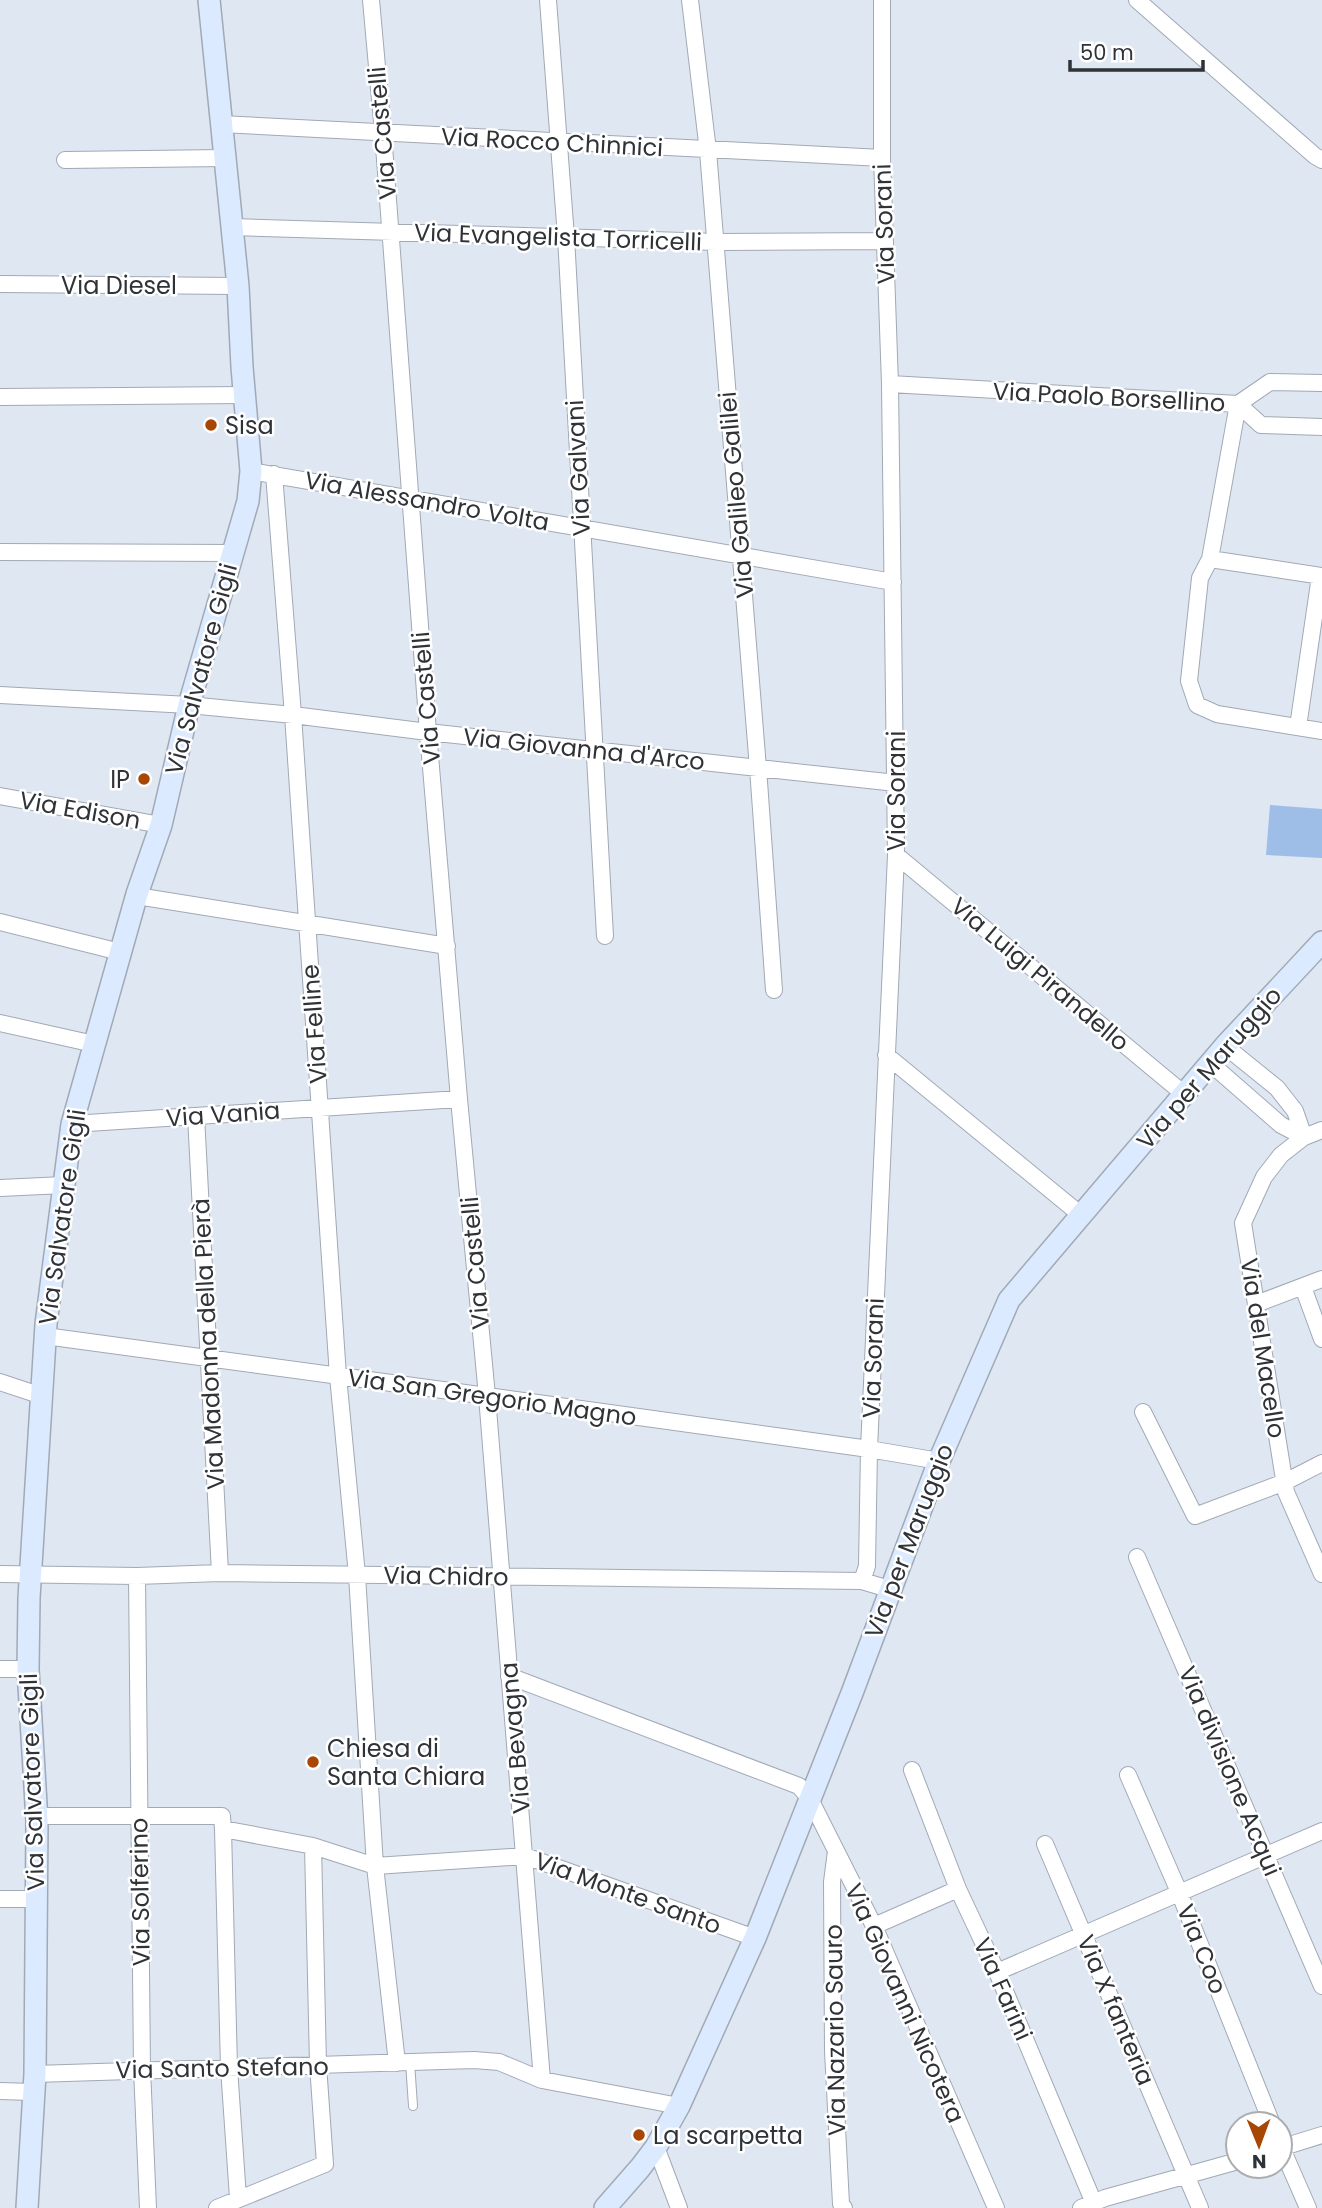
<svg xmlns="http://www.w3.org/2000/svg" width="1322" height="2208" font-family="Poppins,sans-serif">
<rect width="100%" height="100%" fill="#dfe7f3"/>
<path fill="#9ebee8" d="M1270 805 1322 809V858L1266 855Z"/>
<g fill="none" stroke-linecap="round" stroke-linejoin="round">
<defs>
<path id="lane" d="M410 2062 413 2106"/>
<path id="street" d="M371 0 383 133 428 732 459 1099 487 1396 542 2080
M548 0 566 237 605 936
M690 0 708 151 758 768 774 990
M1137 0 1315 156 1322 160
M221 124 882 158
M65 160 225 158
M232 227 716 242 884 241
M0 284 238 286
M890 384 1238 404 1270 382 1322 383
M0 397 244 395
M1238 404 1210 559 1200 578 1189 681 1197 705 1217 714 1322 731
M1238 404 1261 425 1322 427
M251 471 893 582
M274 474 293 715 338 1376 357 1575 375 1866 525 1856 755 1938
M0 552 232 553
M1210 559 1322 576
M0 695 189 705 293 715 428 732 896 783
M1298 727 1320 576
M0 796 161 825
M896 855 1184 1094
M137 896 447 946
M0 922 120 952
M0 1023 94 1044
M886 1055 1081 1215
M1210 1063 1281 1125 1304 1137 1295 1111 1277 1088 1225 1046
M196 1116 220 1573
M72 1124 459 1099
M1322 1130 1304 1137 1281 1155 1264 1177 1243 1223 1286 1492 1322 1574
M0 1188 64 1185
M1303 1287 1322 1339
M1256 1304 1322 1279
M45 1336 487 1396 869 1449 939 1461
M0 1382 42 1396
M1143 1412 1195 1516 1285 1482 1322 1463
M1137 1557 1322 1986
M0 1574 137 1576 220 1573 862 1581 889 1589
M137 1576 142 2069 148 2208
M862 1581 867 1566 869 1449 896 855 890 384 882 158V0
M0 1669H28
M509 1676 799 1786 810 1799 874 1926 996 2208
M912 1770 958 1889 997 1972 1096 2208
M1128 1775 1179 1892 1272 2124
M37 1816H222L223 1829 313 1846
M223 1829 229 2068 238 2198
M1045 1844 1200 2208
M836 1851 832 1882 833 2051 841 2204 844 2208
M0 1899H36
M874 1926 958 1889
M997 1972 1322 1831
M35 2074 474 2060 499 2062 542 2080 679 2106
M0 2091 32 2092
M1280 2144 1308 2208
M656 2147 679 2208
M1280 2148 1322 2135
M217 2208 325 2164 318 2065 313 1846 375 1866 397 2063
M1081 2208 1105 2198 1238 2161"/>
<path id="secondary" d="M27 2208 35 2074 37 1821 28 1669 29 1598 46 1324 64 1185 72 1124 137 894 161 825 189 705 248 501 251 471 242 367 238 286 209 0
M605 2208 640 2168 656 2147 679 2106 755 1938 852 1693 939 1461 1009 1300 1225 1046 1322 942"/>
</defs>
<use href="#lane" stroke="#a1a9b5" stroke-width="10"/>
<use href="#street" stroke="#a1a9b5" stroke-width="18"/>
<use href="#secondary" stroke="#a1a9b5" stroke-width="24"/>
<use href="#lane" stroke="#fff" stroke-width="8"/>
<use href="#street" stroke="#fff" stroke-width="16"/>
<use href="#secondary" stroke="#dbeaff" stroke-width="21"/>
</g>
<g fill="#a84603" stroke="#fff" stroke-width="2.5">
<circle cx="211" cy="425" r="7"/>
<circle cx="144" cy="779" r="7"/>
<circle cx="313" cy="1762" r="7"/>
<circle cx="639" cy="2135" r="7"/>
</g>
<g text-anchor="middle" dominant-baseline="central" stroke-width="5" stroke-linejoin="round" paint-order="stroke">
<g font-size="24" fill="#2f3236" stroke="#fff">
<text transform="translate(382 133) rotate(-95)">Via Castelli</text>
<text transform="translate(552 142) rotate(3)">Via Rocco Chinnici</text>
<text transform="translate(884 224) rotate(-92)">Via Sorani</text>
<text transform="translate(558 237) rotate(2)">Via Evangelista Torricelli</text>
<text x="119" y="285">Via Diesel</text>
<text transform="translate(1109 397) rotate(3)">Via Paolo Borsellino</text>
<text transform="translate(578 468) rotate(-93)">Via Galvani</text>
<text transform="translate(736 495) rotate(-95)">Via Galileo Galilei</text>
<text transform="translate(427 501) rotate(10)">Via Alessandro Volta</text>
<text transform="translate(201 669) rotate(-75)">Via Salvatore Gigli</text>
<text transform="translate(426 698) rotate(-95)">Via Castelli</text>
<text transform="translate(584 749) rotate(6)">Via Giovanna d'Arco</text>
<text transform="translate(896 791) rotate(-90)">Via Sorani</text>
<text transform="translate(80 810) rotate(10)">Via Edison</text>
<text transform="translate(1040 974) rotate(40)">Via Luigi Pirandello</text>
<text transform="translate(314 1024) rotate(-94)">Via Felline</text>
<text transform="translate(1209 1068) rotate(-49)">Via per Maruggio</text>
<text transform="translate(223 1114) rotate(-4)">Via Vania</text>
<text transform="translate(62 1217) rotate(-82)">Via Salvatore Gigli</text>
<text transform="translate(475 1263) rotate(-95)">Via Castelli</text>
<text transform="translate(208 1344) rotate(-93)">Via Madonna della Pierà</text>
<text transform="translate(1263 1348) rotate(81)">Via del Macello</text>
<text transform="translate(873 1358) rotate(-88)">Via Sorani</text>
<text transform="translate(492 1397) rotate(8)">Via San Gregorio Magno</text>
<text transform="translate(909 1541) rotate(-69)">Via per Maruggio</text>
<text transform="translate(446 1576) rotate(1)">Via Chidro</text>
<text transform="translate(515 1738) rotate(-95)">Via Bevagna</text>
<text transform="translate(1230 1771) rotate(67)">Via divisione Acqui</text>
<text transform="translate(32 1782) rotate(-92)">Via Salvatore Gigli</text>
<text transform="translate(140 1892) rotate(-91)">Via Solferino</text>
<text transform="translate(628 1893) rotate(20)">Via Monte Santo</text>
<text transform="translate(1202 1949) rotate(68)">Via Coo</text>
<text transform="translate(1003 1989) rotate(66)">Via Farini</text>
<text transform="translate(905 2003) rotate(66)">Via Giovanni Nicotera</text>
<text transform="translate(1116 2010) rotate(67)">Via X fanteria</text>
<text transform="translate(835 2030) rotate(-91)">Via Nazario Sauro</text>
<text transform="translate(222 2068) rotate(-1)">Via Santo Stefano</text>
</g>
<g font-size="24" fill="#2f3236" stroke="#fff" text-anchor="start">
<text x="225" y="425">Sisa</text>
<text x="130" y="779" text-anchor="end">IP</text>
<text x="327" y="1748">Chiesa di<tspan x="327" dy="28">Santa Chiara</tspan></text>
<text x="653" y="2135">La scarpetta</text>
</g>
</g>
<g transform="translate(1259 2145) rotate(179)"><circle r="33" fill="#ffffff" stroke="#acadaf" stroke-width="2"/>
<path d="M0-5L12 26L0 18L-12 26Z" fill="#a84603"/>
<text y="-10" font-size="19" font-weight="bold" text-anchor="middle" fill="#2f3236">N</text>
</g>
<path d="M1070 60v10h133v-10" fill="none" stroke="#2f3236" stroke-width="3.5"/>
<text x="1080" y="60" font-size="21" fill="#2f3236" stroke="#ffffff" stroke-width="5" paint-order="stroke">50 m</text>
</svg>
